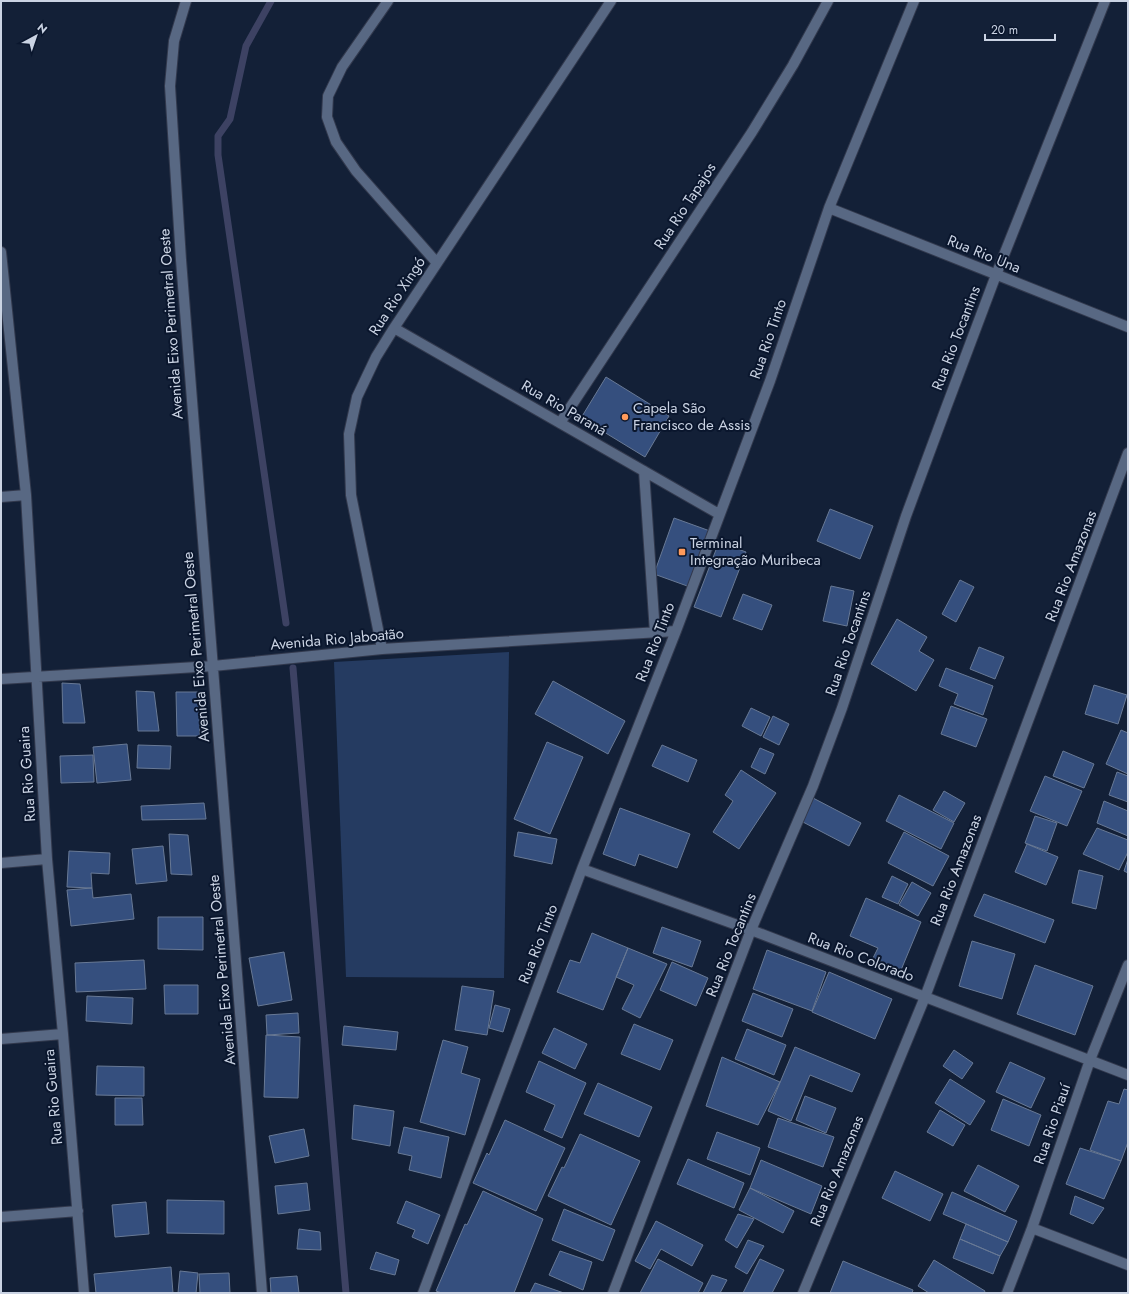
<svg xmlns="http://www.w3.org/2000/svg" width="1129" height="1294" font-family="Jost,sans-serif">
<rect width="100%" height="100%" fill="#132037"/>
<path fill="#253b61" d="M509 652 504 978 346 977 334 662Z"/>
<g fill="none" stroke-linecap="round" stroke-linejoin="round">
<path stroke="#3d4263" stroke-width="7" d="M271 1 246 46 230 119 218 136V155L286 623
M293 668 346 1293"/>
</g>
<path fill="#354f7e" stroke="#687995" d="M606 377 669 416 645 457 581 418Z
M830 509 873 526 860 559 817 541Z
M674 518 710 531 690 587 654 574Z
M719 542 746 552 721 617 694 607Z
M960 580 974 587 956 622 942 614Z
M831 586 854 591 847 626 823 621Z
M743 594 772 605 762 630 733 619Z
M897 619 927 637 919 651 934 660 916 691 871 664Z
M979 647 1004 657 995 679 970 669Z
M946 668 993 686 983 715 954 704 958 694 939 686Z
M553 681 625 721 608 754 535 714Z
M62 683 80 684 85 723H63Z
M1094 685 1127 695 1118 724 1085 714Z
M136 691 154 692 159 731H138Z
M176 692H198L200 736H177Z
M951 706 987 719 976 747 941 734Z
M751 708 770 717 761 736 742 726Z
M773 716 789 724 779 745 763 737Z
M1121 730 1128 733V774L1106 764Z
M547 742 583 757 550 834 514 819Z
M127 744 131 780 97 783 93 747Z
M138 745 171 746 170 769 137 768Z
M662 745 697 760 688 782 652 766Z
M760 748 774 754 765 774 751 767Z
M1063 751 1094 764 1084 788 1053 776Z
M93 755 94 782 61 783 60 756Z
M741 770 776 793 739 849 713 832 733 801 725 795Z
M1117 772 1128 776V802L1109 795Z
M1045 776 1082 791 1067 826 1030 811Z
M944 791 965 803 954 822 933 810Z
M899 795 954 823 941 849 886 821Z
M813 798 861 823 849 846 801 821Z
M1104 801 1128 811V836L1097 823Z
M204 803 206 819 142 820 141 806Z
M620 808 690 834 677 868 639 854 635 866 603 854Z
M1035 816 1057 823 1047 851 1025 843Z
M1097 828 1128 840V852L1119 870 1083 854Z
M518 832 557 839 552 864 514 856Z
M904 832 949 856 933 886 888 863Z
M169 834 188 835 192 875 171 874Z
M1027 844 1058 857 1046 885 1015 872Z
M163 846 167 881 136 884 132 849Z
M69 851 110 853 109 874 91 873 92 888 67 887Z
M1128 859V873L1124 871Z
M1079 870 1103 876 1096 909 1072 903Z
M892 876 908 884 898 904 882 897Z
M912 882 931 893 918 916 899 905Z
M92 888 93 898 131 894 134 919 71 926 67 890Z
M984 894 1054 920 1045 943 974 916Z
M866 898 921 922 901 970 873 958 878 948 850 936Z
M158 917H203V950L158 949Z
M662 927 701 941 692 967 653 953Z
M592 933 628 948 603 1010 557 992 570 960 580 963Z
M972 941 1015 954 1002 999 959 986Z
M628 948 667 964 640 1018 622 1009 634 985 616 977Z
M767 950 826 972 812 1011 753 989Z
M284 952 292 1000 258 1006 249 958Z
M144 960 146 989 76 992 75 963Z
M672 962 708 978 696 1006 660 990Z
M1035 965 1093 986 1075 1035 1017 1014Z
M829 972 892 999 875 1039 812 1012Z
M164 985H198V1014H165Z
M462 986 494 991 487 1035 455 1030Z
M753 993 793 1009 782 1037 742 1021Z
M87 996 133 998 132 1024 86 1021Z
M495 1005 510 1009 503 1032 489 1028Z
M298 1013 299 1033 267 1035 266 1015Z
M634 1024 673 1040 660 1070 621 1054Z
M344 1026 398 1032 396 1050 342 1045Z
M554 1028 587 1044 575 1069 542 1053Z
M747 1029 786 1045 774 1075 735 1059Z
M266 1035 300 1037 298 1098 264 1097Z
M443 1040 468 1047 461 1073 480 1079 465 1135 420 1122Z
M795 1047 860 1074 852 1092 810 1075 791 1121 768 1111Z
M954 1050 973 1063 962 1079 943 1066Z
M722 1057 780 1082 758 1125 706 1106Z
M539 1061 586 1083 562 1138 544 1130 555 1105 526 1092Z
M1010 1062 1045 1078 1031 1108 996 1092Z
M97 1066 144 1067V1096L96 1095Z
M950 1079 985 1101 970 1125 935 1103Z
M598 1083 652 1107 639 1137 584 1114Z
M1124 1089 1128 1090V1142L1121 1161 1090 1150 1108 1101 1119 1104Z
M805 1096 836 1108 826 1133 796 1120Z
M115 1098H142L143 1125H115Z
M1003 1099 1041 1115 1029 1146 991 1130Z
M354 1105 394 1111 390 1146 352 1139Z
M940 1110 965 1125 953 1146 927 1132Z
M778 1118 834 1137 823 1167 768 1147Z
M505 1120 565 1148 536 1211 473 1183 487 1153 489 1155Z
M404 1127 449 1137 441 1178 409 1170 412 1156 398 1153Z
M304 1129 309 1156 275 1163 269 1136Z
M717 1132 760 1148 750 1175 707 1159Z
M580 1134 640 1161 611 1225 548 1196 562 1167 564 1168Z
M1080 1148 1121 1161 1104 1199 1066 1184Z
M688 1159 744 1183 734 1208 677 1184Z
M761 1160 822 1186 811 1214 750 1188Z
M978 1165 1019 1186 1005 1212 964 1191Z
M895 1171 943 1194 930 1221 882 1198Z
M307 1183 310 1210 278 1214 275 1186Z
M750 1188 794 1211 783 1233 739 1210Z
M483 1191 543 1219 514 1293H442L436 1291 465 1224 467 1225Z
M952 1192 1017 1221 1008 1242 943 1214Z
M1075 1196 1104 1208 1093 1224 1070 1214Z
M167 1200 224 1201V1234L167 1233Z
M406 1201 440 1215 428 1244 412 1237 415 1230 397 1223Z
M146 1202 149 1234 115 1237 112 1205Z
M564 1209 615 1230 603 1261 552 1240Z
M738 1214 754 1219 737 1248 725 1240Z
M656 1221 703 1245 692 1266 661 1249 650 1269 635 1261Z
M966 1224 1008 1242 1000 1256 960 1239Z
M299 1229 320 1232 321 1250 297 1249Z
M960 1239 1000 1256 993 1274 953 1258Z
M748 1240 764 1246 747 1274 735 1267Z
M560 1251 592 1262 583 1290 549 1275Z
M376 1252 399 1260 395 1275 370 1269Z
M658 1259 703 1283 698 1293H640Z
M760 1259 784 1270 772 1293H743Z
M934 1260 985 1291 984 1293H929L918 1286Z
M843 1261 913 1290 912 1293H830Z
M171 1267 173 1293H96L94 1274Z
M180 1271 198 1273 196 1293H178Z
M229 1273 230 1293H200L199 1274Z
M712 1275 727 1280 720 1293H703Z
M297 1276 299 1293H271L270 1278Z
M535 1283 564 1293H530Z"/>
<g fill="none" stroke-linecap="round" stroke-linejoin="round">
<defs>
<path id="minor" d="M186 1 174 41 170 86 181 260 262 1293
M388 1 342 67 328 96 327 117 336 142 356 171 437 263
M829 208 1128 327
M1 252 26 495 47 859 63 1034 84 1293
M394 328 719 514
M560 423 752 132 793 65 828 1
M644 471 655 633
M1 497 26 495
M382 649 351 495 349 434 357 397 376 357 394 328 611 1
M1 679 213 666 382 649 676 631
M1 863 47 859
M582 869 751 930 1128 1075
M1 1039 63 1034
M1 1217 78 1211
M1032 1228 1128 1265
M423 1293 582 869 676 631 770 381 829 208 914 1
M613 1293 751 930 813 786 842 708 906 516 946 408 996 275 1105 1
M803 1293 925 997 1128 453
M1007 1293 1032 1228 1090 1060 1128 965"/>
</defs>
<use href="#minor" stroke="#32394d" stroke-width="12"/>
<use href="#minor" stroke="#586883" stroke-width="10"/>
</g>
<g fill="#ff9a5b" stroke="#0a162d" stroke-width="1.5">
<circle cx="625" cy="417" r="4"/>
<rect x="678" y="548" width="8" height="8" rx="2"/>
</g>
<g text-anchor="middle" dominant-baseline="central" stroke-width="4" stroke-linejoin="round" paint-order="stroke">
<g font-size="15" fill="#cad3e3" stroke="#0a162d">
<text transform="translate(685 206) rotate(-57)">Rua Rio Tapajos</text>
<text transform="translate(984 254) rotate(22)">Rua Rio Una</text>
<text transform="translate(397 296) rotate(-57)">Rua Rio Xingó</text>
<text transform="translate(171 324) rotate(-94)">Avenida Eixo Perimetral Oeste</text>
<text transform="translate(956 338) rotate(-69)">Rua Rio Tocantins</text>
<text transform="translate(768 339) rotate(-71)">Rua Rio Tinto</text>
<text transform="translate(564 408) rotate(30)">Rua Rio Paraná</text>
<text transform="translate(1071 566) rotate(-69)">Rua Rio Amazonas</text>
<text transform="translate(337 639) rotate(-5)">Avenida Rio Jaboatão</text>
<text transform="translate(655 642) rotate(-69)">Rua Rio Tinto</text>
<text transform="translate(848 643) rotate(-71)">Rua Rio Tocantins</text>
<text transform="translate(196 647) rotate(-95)">Avenida Eixo Perimetral Oeste</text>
<text transform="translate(27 774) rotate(-94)">Rua Rio Guaira</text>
<text transform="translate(956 870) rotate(-69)">Rua Rio Amazonas</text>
<text transform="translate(538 944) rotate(-69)">Rua Rio Tinto</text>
<text transform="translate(731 945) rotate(-68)">Rua Rio Tocantins</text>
<text transform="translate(861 957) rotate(21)">Rua Rio Colorado</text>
<text transform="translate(222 970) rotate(-95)">Avenida Eixo Perimetral Oeste</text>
<text transform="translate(53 1097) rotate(-95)">Rua Rio Guaira</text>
<text transform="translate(1052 1124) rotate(-71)">Rua Rio Piauí</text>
<text transform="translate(837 1171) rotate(-68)">Rua Rio Amazonas</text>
</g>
<g font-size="15" fill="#cad3e3" stroke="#0a162d" text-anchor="start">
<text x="633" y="408">Capela São<tspan x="633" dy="17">Francisco de Assis</tspan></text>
<text x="690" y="543">Terminal<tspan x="690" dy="17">Integração Muribeca</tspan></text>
</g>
</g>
<rect width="1129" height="1294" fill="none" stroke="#cad3e3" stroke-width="4"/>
<g transform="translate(36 36) rotate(40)" stroke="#0a162d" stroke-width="3" paint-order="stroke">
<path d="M0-3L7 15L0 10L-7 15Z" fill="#cad3e3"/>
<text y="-6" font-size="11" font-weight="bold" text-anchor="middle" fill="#cad3e3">N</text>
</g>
<path d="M985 34v6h70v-6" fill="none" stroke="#cad3e3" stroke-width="2"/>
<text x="991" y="34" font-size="12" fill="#cad3e3" stroke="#0a162d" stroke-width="3" paint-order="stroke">20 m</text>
</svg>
